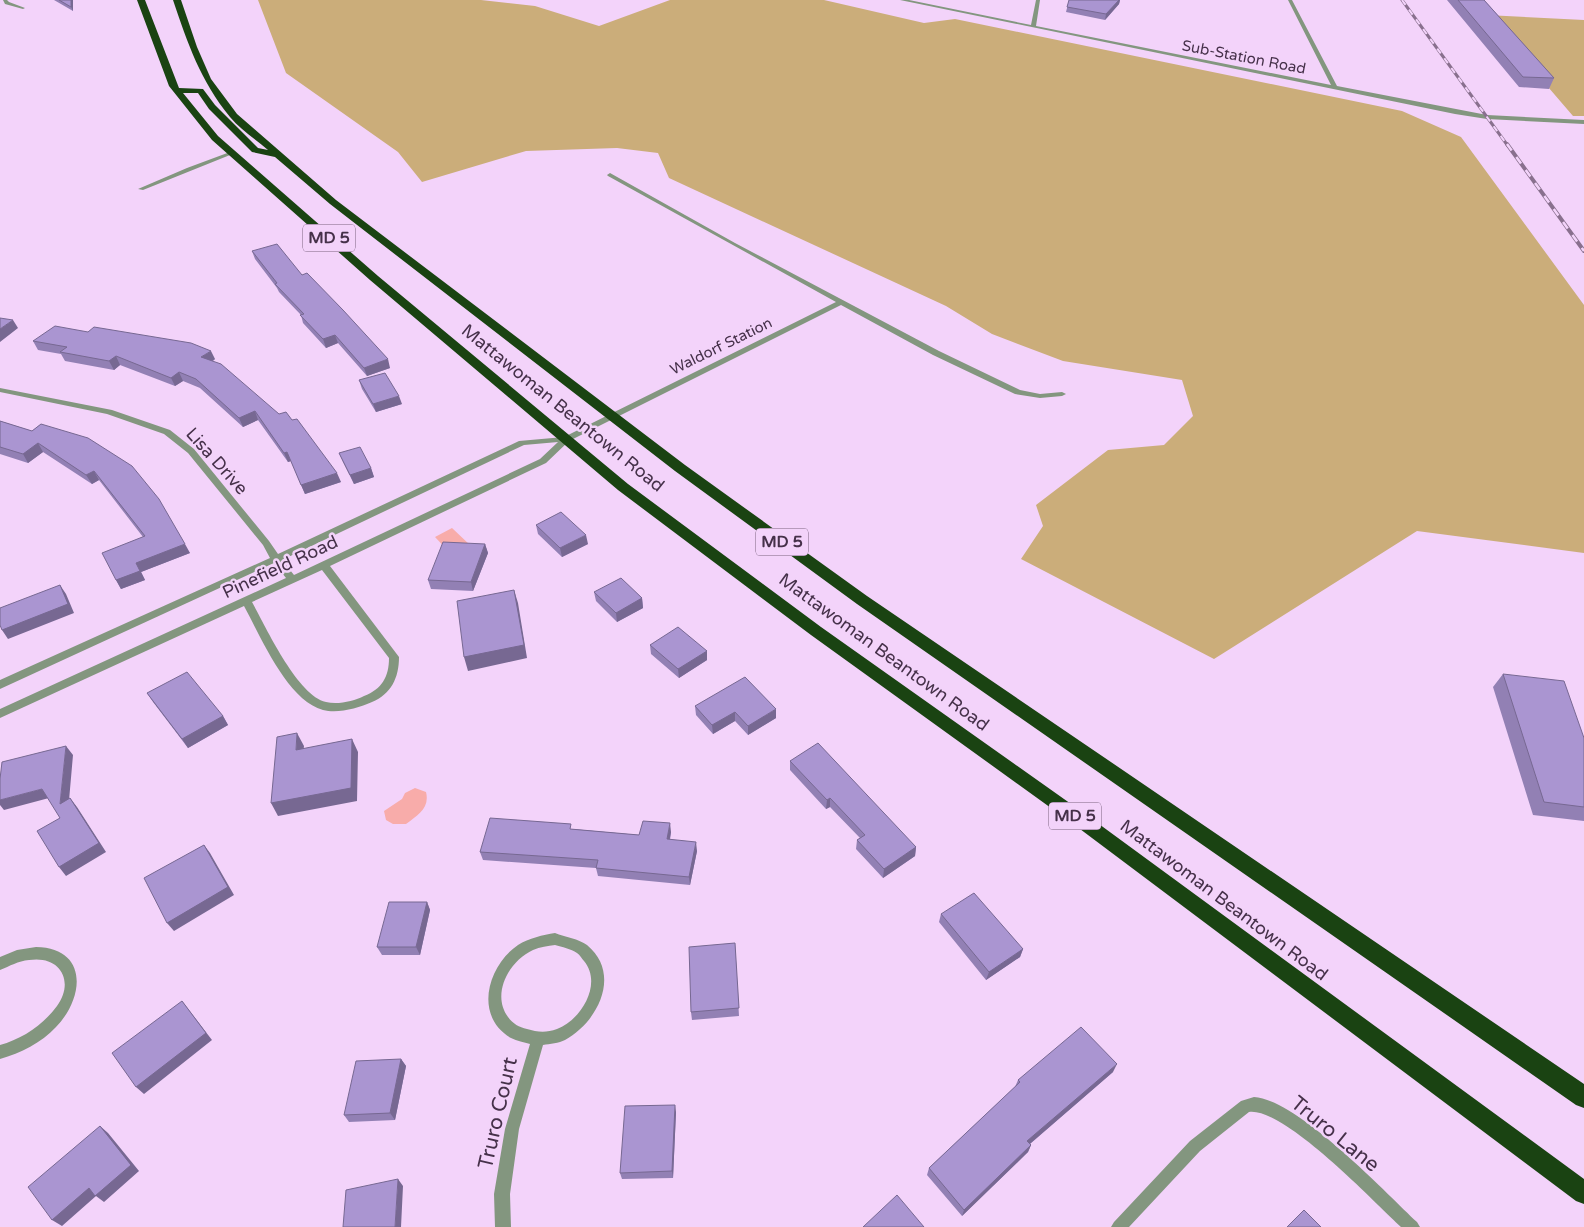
<svg xmlns="http://www.w3.org/2000/svg" width="1584" height="1227" font-family="'Varela Round',sans-serif">
<rect width="100%" height="100%" fill="#f3d3fa"/>
<path fill="#cbad7a" d="M258 0H481L535 6 599 26 670 0H824L924 23 955 19 1402 111 1461 137 1584 305V553L1417 531 1214 659 1021 559 1043 526 1036 505 1108 450 1164 445 1193 416 1182 380 1063 361 992 334 946 306 669 178 658 153 617 148 526 151 422 182 398 152 286 73Z
M1486 15 1584 20V116H1573Z"/>
<path fill="#f8acaa" d="M452 528 471 546 453 556 435 537Z
M415 788 426 792C430 808 418 815 406 824H393L386 820 384 811 402 799 405 793Z"/>
<g fill="none" stroke-linecap="round" stroke-linejoin="round">
<path fill="#83967f" fill-rule="evenodd" d="M3 0H7L9 2 25 8 23 9 5 4Z
M900 0H909L1031 25 1036 0H1040L1036 26 1331 85 1288 0H1292L1337 86 1487 115 1584 120V124L1487 119 1455 114Z
M230 152 235 153 143 190 138 189 187 168Z
M610 173 735 243 939 351 1020 390 1040 394 1062 392 1066 394 1062 396 1040 398 1015 394 933 355 841 305 569 441 546 463 330 566 399 657C399 678 391 694 372 702 358 708 338 714 323 710 287 700 261 637 244 606L0 718V709L286 578 274 563 0 689V680L270 558 263 545 188 453 164 434 107 414 0 392V388L112 410 170 430 194 449 269 541 278 554 519 441 564 437 836 302 608 176 607 175ZM558 442 540 459 294 575 282 560 524 445ZM322 570 389 658C389 677 382 689 364 696 354 701 338 705 326 702 297 695 266 627 252 602Z
M555 933C565 937 579 939 587 945 622 974 598 1022 565 1040 559 1043 550 1044 543 1045L519 1129 510 1194 511 1227H495L494 1194 505 1129 530 1044C524 1042 517 1041 511 1038 473 1016 488 965 518 945 529 938 543 935 555 933ZM555 945C562 947 571 949 577 953 580 955 582 959 584 961 603 984 581 1020 557 1029 546 1033 537 1032 527 1029 519 1027 513 1024 508 1017 491 994 509 961 533 950 540 947 548 946 555 945Z
M36 947C88 948 85 997 56 1027 41 1043 21 1053 0 1059V1045C22 1039 43 1025 57 1006 75 981 60 955 29 960 18 961 10 966 0 970V957L17 950Z
M1254 1097C1298 1100 1383 1190 1417 1222L1420 1227H1401C1374 1202 1284 1107 1249 1112L1200 1151 1129 1227H1111L1114 1222 1190 1141 1241 1101Z"/>
<path fill="#1a4312" fill-rule="evenodd" d="M137 0H145L179 88 203 89 215 105 258 148 268 150C255 139 240 129 230 117 200 80 188 44 173 0H181L197 47 211 79 237 114 336 200 685 465 867 596 1584 1084V1108L1576 1105 857 604 675 471 330 204 275 157 252 152 209 109 198 93H183L218 136 378 276 628 484 821 627 1088 816 1584 1179V1204L1576 1201 1076 826 811 635 618 490 370 280 212 140 169 86Z"/>
<defs>
<path id="rail-far1" d="M1402 0 1508 146"/>
<path id="rail" d="M1507 144 1584 251"/>
</defs>
<use href="#rail-far1" stroke="#89708e" stroke-width="3"/>
<use href="#rail" stroke="#89708e" stroke-width="4"/>
<use href="#rail-far1" stroke="#f3d3fa" stroke-width="2" stroke-dasharray="6" stroke-linecap="butt"/>
<use href="#rail" stroke="#f3d3fa" stroke-width="2.5" stroke-dasharray="8" stroke-linecap="butt"/>
</g>
<path fill="#9280b4" d="M54 0H73V11Z
M1069 0H1120L1119 4 1105 20 1066 12Z
M1447 0H1484L1554 78 1549 89 1519 87Z
M252 251 302 275 390 368 367 376 338 343 326 348 303 323 301 315 279 292 277 288 255 259Z
M33 341 215 359 213 361 341 482 305 494 291 461 288 462 258 420 243 427 200 388 183 381 175 386 120 365 114 370 65 361 61 354 38 350Z
M359 380 402 404 376 412 362 389Z
M0 421 32 431 41 424 190 553 141 572 145 580 121 589 116 580 143 537 99 480 92 484 43 452 28 463 0 454Z
M339 453 371 468 374 477 354 484 343 462Z
M536 525 588 544 562 557 538 534Z
M485 544 488 553 473 591 431 589 428 580Z
M594 592 642 598 643 608 617 622 596 601Z
M650 645 707 651V660L679 678 651 654Z
M1503 674 1584 738V821L1533 815 1493 687Z
M147 693 223 716 228 725 188 748 153 702Z
M695 706 776 718 748 735 735 721 713 734 696 715Z
M790 761 916 847 915 856 883 878 856 849 857 840 860 838 830 807 826 809 790 770Z
M573 829 639 835 671 832 670 840 697 851 690 885 598 876 596 868 483 860 480 852Z
M427 902 430 910 420 955H382L377 947Z
M941 914 1023 949 1020 957 986 980 939 922Z
M735 943 739 1016 692 1020 691 1012Z
M401 1059 406 1066 395 1120 349 1122 344 1115Z
M1113 1072 1030 1144 1031 1145 1028 1152 962 1216 927 1175 929 1168 1015 1087 1018 1080Z
M676 1112 673 1178 622 1179 620 1173Z"/>
<path fill="#776892" d="M71 0H73V11L71 7Z
M1119 0H1120L1119 4 1105 20 1106 14Z
M13 320 18 328 0 342V329Z
M335 335 338 343 326 348 323 339Z
M211 351 215 359 205 365 201 357Z
M116 356 120 365 114 370 109 361Z
M388 359 390 368 367 376 364 368Z
M179 372 183 381 175 386 171 378Z
M399 396 402 404 376 412 373 404Z
M255 411 258 420 243 427 239 418Z
M38 443 43 452 28 463 23 454Z
M287 452 291 461 288 462 284 453Z
M371 468 374 477 354 484 350 475Z
M94 471 99 480 92 484 86 475Z
M337 473 341 482 305 494 301 485Z
M586 535 588 544 562 557 560 548Z
M185 544 190 553 141 572 145 580 121 589 116 580 136 563Z
M485 544 488 553 473 591 471 582Z
M60 585 66 594 74 613 8 639 2 630Z
M514 590 518 603 527 658 468 671 464 657Z
M642 598 643 608 617 622 616 613Z
M707 651V660L679 678 678 669Z
M776 709V718L748 735V726Z
M735 712V721L713 734 712 725Z
M223 716 228 725 188 748 182 739Z
M297 733 304 746 302 763 296 750Z
M352 739 358 752 357 801 278 816 271 803Z
M66 746 73 755 68 812 60 804Z
M42 789 49 798 4 810 0 805V800Z
M70 798 77 807 106 852 66 876 59 867Z
M830 798V807L826 809 827 800Z
M670 823 671 832 668 848 667 839Z
M696 842 697 851 690 885 689 877Z
M204 845 210 853 234 895 174 931 167 923Z
M916 847 915 856 883 878 884 869Z
M427 902 430 910 420 955 416 947Z
M1023 949 1020 957 986 980 989 972Z
M182 1001 212 1040 144 1094 136 1087Z
M401 1059 406 1066 395 1120 390 1113Z
M1117 1064 1113 1072 1025 1148 1027 1141Z
M675 1105 676 1112 673 1178 672 1171Z
M100 1126 108 1133 139 1171 104 1202 96 1196 62 1226 52 1220Z
M1031 1145 1028 1152 962 1216 964 1210Z
M398 1179 403 1186 401 1227H395Z"/>
<path fill="#aa95d1" stroke="#776892" d="M59 0H71V7Z
M1069 0H1119L1106 14 1067 7Z
M1458 0H1484L1554 78 1523 77Z
M277 244 302 275 307 273 343 310 388 359 364 368 335 335 323 339 300 315 304 314 275 284 277 283 252 251Z
M0 318 13 320 0 329Z
M55 326 88 332 94 327 191 343 211 351 201 357 221 364 279 414 286 412 292 420 297 419 337 473 301 485 287 452 284 453 255 411 239 418 196 379 179 372 171 378 116 356 109 361 60 352 67 347 33 341Z
M385 373 399 396 373 404 359 380Z
M0 421 32 431 41 424 88 438 132 466 159 499 185 544 136 563 140 571 116 580 102 553 145 536 94 471 86 475 38 443 23 454 0 447Z
M360 447 371 468 350 475 339 453Z
M561 512 586 535 560 548 536 525Z
M443 542 485 544 471 582 428 580Z
M621 578 642 598 616 613 594 592Z
M60 585 68 604 2 630 0 625V608Z
M514 590 524 645 464 657 457 601Z
M678 627 707 651 678 669 650 645Z
M187 672 223 716 182 739 147 693Z
M1503 674 1564 681 1584 738V807L1544 802Z
M745 677 776 709 748 726 735 712 712 725 695 706Z
M297 733 296 750 352 739 351 788 271 803 277 737Z
M818 743 916 847 884 869 857 840 865 835 830 798 827 800 790 761Z
M66 746 60 804 70 798 99 843 59 867 37 831 60 818 42 789 0 800V779L2 762Z
M490 818 571 824 570 829 639 835 643 821 670 823 667 839 696 842 689 877 596 868 598 860 480 852Z
M204 845 228 887 167 923 144 878Z
M974 893 1023 949 989 972 941 914Z
M389 902H427L416 947H377Z
M735 943 739 1008 691 1012 689 947Z
M182 1001 206 1033 136 1087 112 1053Z
M1081 1027 1117 1064 1027 1141 1031 1145 964 1210 929 1168 1020 1082 1018 1080Z
M401 1059 390 1113 344 1115 356 1061Z
M675 1105 672 1171 620 1173 625 1106Z
M100 1126 131 1165 95 1196 89 1188 52 1220 28 1187Z
M398 1179 395 1227H343L346 1190Z
M897 1195 924 1227H863Z
M1304 1210 1321 1227H1287Z"/>
<g text-anchor="middle" dominant-baseline="central" stroke-width="5" stroke-linejoin="round" paint-order="stroke">
<g font-size="15" fill="#46314a" stroke="#f3d3fa">
<text transform="translate(1244 57) rotate(11)">Sub-Station Road</text>
<text transform="translate(721 346) rotate(-26)">Waldorf Station</text>
</g>
<g fill="#f3d3fa" stroke="#7a627f" stroke-width="1">
<rect x="303" y="224.5" width="52" height="27" rx="4"/>
<rect x="756" y="528.5" width="52" height="27" rx="4"/>
<rect x="1049" y="802.5" width="52" height="27" rx="4"/>
</g>
<g font-size="16" font-weight="bold" fill="#46314a">
<text x="329" y="238">MD 5</text>
<text x="782" y="542">MD 5</text>
<text x="1075" y="816">MD 5</text>
</g>
<g font-size="18" fill="#46314a" stroke="#f3d3fa">
<text transform="translate(563 408) rotate(39)">Mattawoman Beantown Road</text>
<text transform="translate(217 461) rotate(48)">Lisa Drive</text>
<text transform="translate(280 567) rotate(-25)">Pinefield Road</text>
<text transform="translate(884 652) rotate(36)">Mattawoman Beantown Road</text>
<text transform="translate(1224 900) rotate(37)">Mattawoman Beantown Road</text>
</g>
<g font-size="21" fill="#46314a" stroke="#f3d3fa">
<text transform="translate(498 1113) rotate(-77)">Truro Court</text>
<text transform="translate(1335 1134) rotate(39)">Truro Lane</text>
</g>
</g>
</svg>
